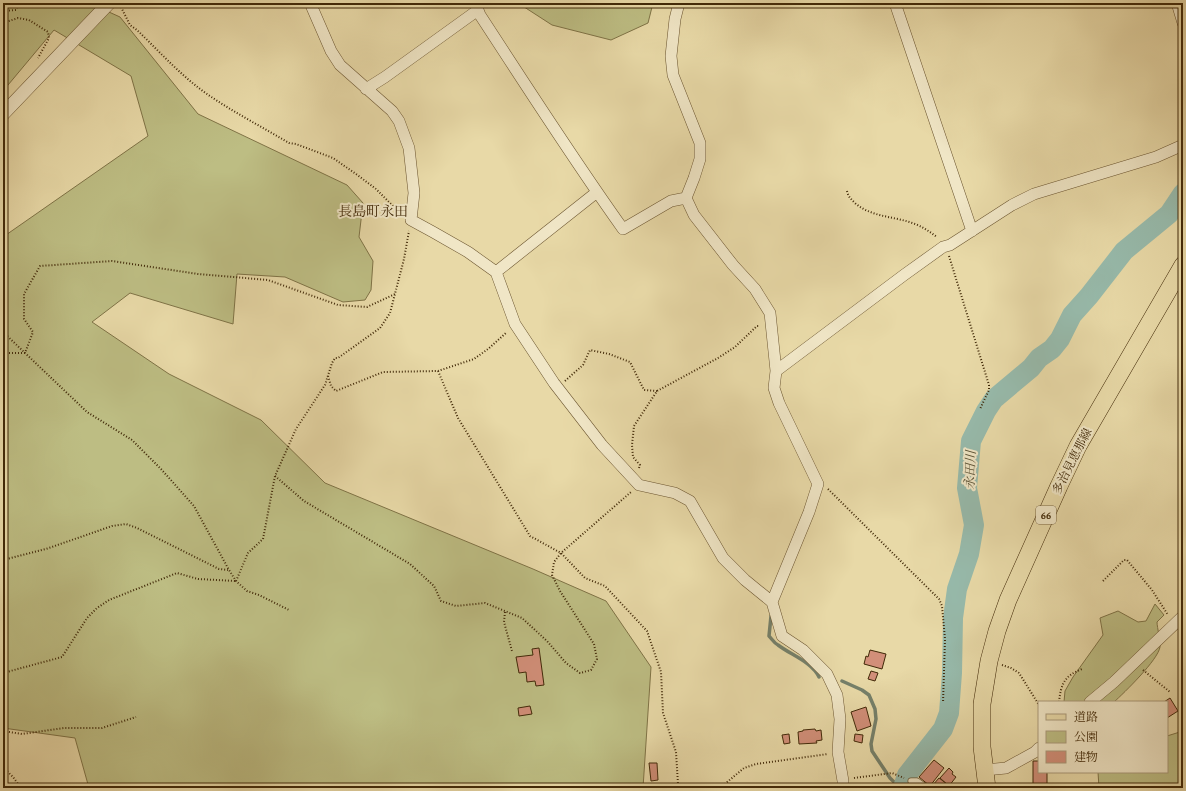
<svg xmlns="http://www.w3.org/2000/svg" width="1186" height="791" font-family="Alegreya,'Noto Serif JP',serif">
<rect width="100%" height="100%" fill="#e8d9a7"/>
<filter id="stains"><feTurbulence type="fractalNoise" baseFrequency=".005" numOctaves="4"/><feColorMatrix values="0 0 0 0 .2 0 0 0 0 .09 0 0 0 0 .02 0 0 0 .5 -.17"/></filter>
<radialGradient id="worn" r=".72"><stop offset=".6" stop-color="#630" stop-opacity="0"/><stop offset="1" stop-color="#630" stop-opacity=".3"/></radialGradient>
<path fill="#bdbd83" stroke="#7f7346" d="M3 3H89L120 17 198 114 347 185 363 203 359 237 373 261 371 290 365 300 343 302 285 277 237 274 233 324 130 293 92 322 169 374 261 420 325 483 533 569 606 601 651 667 643 788H89L75 738 3 728V237L148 136 131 76 54 30 3 91Z
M518 3H653L648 23 611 40 552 25Z
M1155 604 1164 615 1157 622C1157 627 1161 643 1160 647 1158 660 1124 693 1114 702H1064L1065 691 1073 677 1103 635 1100 618 1118 611 1138 622 1146 621Z
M1183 731V788H1099L1098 772H1167V736Z"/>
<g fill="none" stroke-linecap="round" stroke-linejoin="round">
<path stroke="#75806a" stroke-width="3.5" d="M771 616 769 636C772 639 774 643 778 645 791 655 812 662 819 677
M842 681 862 690 869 695 875 709 876 719 871 744 872 751 890 778 900 788"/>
<path stroke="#97baab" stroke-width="20" d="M903 788 907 775 943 729 949 713 952 673 953 618 957 589 969 554 974 525 967 488 971 441 986 411 994 399 1031 368 1039 358 1052 349 1060 339 1072 315 1089 296 1124 251 1169 214 1183 193"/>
</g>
<path fill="#d28f79" stroke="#412908" d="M539 648 544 685 536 686 535 681 527 682 526 672 519 673 516 657 533 655 532 649Z
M870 650 886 654 882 669 864 664 866 656 868 657Z
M871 671 878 673 875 681 868 679Z
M1170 698 1178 711 1167 718V702H1164Z
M530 706 532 714 519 716 518 708Z
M866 707 871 726 857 731 851 712Z
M815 729 816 731 821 730 822 740 816 741 817 743 799 744 798 732 803 731V730Z
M789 734 790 743 784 744 782 735Z
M855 734 863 735 862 743 854 741Z
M934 760 944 768 930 786 919 777Z
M1033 761H1039V772H1047V786L1033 787Z
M649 763H657L658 780 651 781Z
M949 768 953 772 952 774 956 777 949 786 940 778Z
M939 778 947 784 943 788H935L932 786Z"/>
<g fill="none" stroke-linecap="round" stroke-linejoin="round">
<defs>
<path id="service" d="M911 781H917L927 788"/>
<path id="minor" d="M312 3 311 5 331 51 340 65 392 111 399 121 409 148 414 193 411 220 433 232 468 252 496 272 515 324 554 383 602 445 639 485 675 493 690 501 723 558 745 580 772 602
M679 3 675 19 671 56 673 75 700 143V159L694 178 686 198 694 215 733 265 755 289 770 313 776 371 774 388 779 403 818 484 809 512 772 602 782 636 803 650 827 674 837 695 840 719 838 752 843 781V788
M895 3 972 231
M1177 3 1183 23
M366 89 385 77 478 10 480 15C527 87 573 159 623 229L671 201 686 198
M496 272 597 192
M776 371 904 275 943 247 950 245 1012 205 1034 194 1156 157 1183 145
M1090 702 1114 682 1183 616
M985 770 1006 768 1035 752 1039 748"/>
<path id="tertiary" d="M3 114 109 3"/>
<path id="primary" d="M987 788 982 747V704L989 661 997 631 1008 600 1059 486 1078 446 1183 265"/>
</defs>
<use href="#service" stroke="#6b5530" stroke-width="7"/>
<use href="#minor" stroke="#6b5530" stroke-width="12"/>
<use href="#tertiary" stroke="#6b5530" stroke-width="14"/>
<use href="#primary" stroke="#412908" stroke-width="18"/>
<path stroke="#412908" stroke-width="2" stroke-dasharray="1 2" stroke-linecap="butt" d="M121 7 130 25 137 30C159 51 181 76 207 94 233 112 262 127 289 143L296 144 333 158 356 174 376 189 400 213
M3 11 16 10 18 3
M3 23 18 18 29 20 48 32 49 38 38 58
M847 191C848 197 852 200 856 204 874 218 895 216 915 224 923 227 930 232 937 237
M949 256 989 385V390L980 409
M3 332 87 412 132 440 161 469 194 506 229 570 236 581 247 591 259 595 289 610
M3 353H25L33 332 24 319V294L40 266 112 261 198 274 268 280 338 305 367 307 395 294
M438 371 458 418 530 536 561 553 585 578 605 586 647 631 661 672 663 713 676 752 678 784 681 788
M328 376 331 386 336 391 383 372 438 371 474 359 488 349 507 332
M565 381 583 365 590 350 609 354 630 362 644 390 657 391
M639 468 640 465 633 457 632 445 634 426 657 391 718 358 735 347 757 326H760
M275 476 304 501 410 564 434 586 441 601 456 606 485 603 522 618 547 641 566 663 580 673 591 670 597 659 594 644 560 591 552 575 554 562 561 553 631 492
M828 489 939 599 942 606 945 639 943 703
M3 560 46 549 112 526 126 524 137 528 219 569 228 570
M236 581 248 553 263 539 275 476 296 429 325 385 332 363 335 358H338L380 328 390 313 404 259 409 231
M1103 581 1124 560H1127L1152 590 1168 615
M505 612 504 622 512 651
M1002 665 1011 668 1019 673 1039 705
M1143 670 1170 692
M3 673 62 657 87 618 97 608 109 600 177 573 198 579 236 581
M1059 702C1061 684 1064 676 1082 669
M3 731 22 734 64 728H102L136 717
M3 767 13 777 21 788
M854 778 892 773 904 778
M720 788 744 768 756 764 828 754"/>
<use href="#service" stroke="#f0e6c6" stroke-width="5.5"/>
<use href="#minor" stroke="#f0e6c6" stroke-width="11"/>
<use href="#tertiary" stroke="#f0e6c6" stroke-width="13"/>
<use href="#primary" stroke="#e8d9a7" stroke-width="17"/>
</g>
<g text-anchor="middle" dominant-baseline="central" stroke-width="4" stroke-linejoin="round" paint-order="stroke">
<rect fill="#f0e6c6" stroke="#766241" stroke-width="1" x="1036" y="506" width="20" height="18" rx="3"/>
<g font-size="11" font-weight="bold" fill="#412908">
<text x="1046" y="515">66</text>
</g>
<g font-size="12" fill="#412908" stroke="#f0e6c6">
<text transform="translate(1072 461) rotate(-63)">多治見恵那線</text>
</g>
<g font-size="13" font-style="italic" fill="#564d31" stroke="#f0e6c6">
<text transform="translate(970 470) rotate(-88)">永田川</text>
</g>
<g font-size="14" fill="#412908" stroke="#f0e6c6">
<text x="373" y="211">長島町永田</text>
</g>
</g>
<rect width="1186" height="791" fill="none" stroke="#e8d9a7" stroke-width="16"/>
<rect x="4" y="4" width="1178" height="783" fill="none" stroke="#412908" stroke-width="2"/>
<rect x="8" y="8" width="1170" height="775" fill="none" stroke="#412908"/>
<rect x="1038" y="701" width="130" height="72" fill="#f0e6c6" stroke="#aa9a7a"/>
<rect x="1046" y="714" width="20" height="6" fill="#e8d9a7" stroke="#aa9a7a"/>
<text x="1074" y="721" font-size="12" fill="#412908">道路</text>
<rect x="1046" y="731" width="20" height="12" fill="#bdbd83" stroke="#aa9a7a"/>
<text x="1074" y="741" font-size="12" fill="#412908">公園</text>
<rect x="1046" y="751" width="20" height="12" fill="#d28f79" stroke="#aa9a7a"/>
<text x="1074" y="761" font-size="12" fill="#412908">建物</text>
<rect width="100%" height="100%" filter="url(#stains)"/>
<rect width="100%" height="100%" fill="url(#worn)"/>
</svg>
